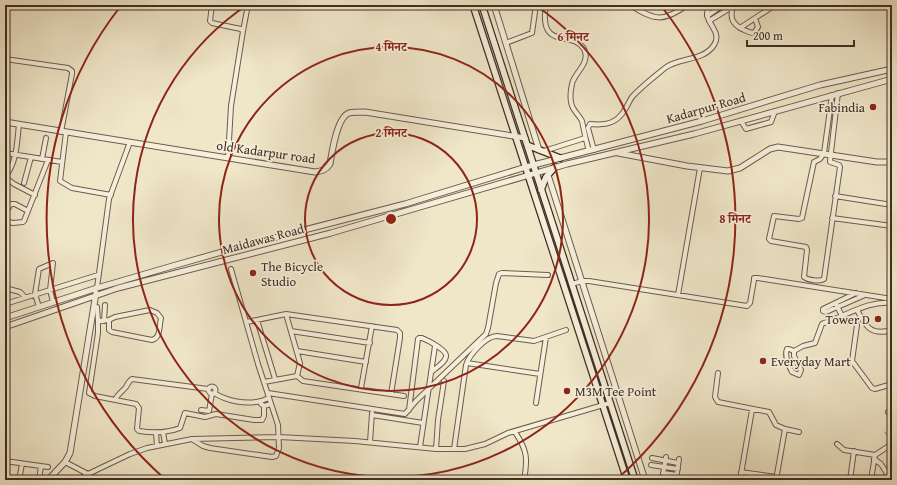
<svg xmlns="http://www.w3.org/2000/svg" width="897" height="485" font-family="'Gentium Book Plus','Noto Serif Devanagari',serif">
<rect width="100%" height="100%" fill="#f0e7c9"/>
<filter id="stains"><feTurbulence type="fractalNoise" baseFrequency=".005" numOctaves="4"/><feColorMatrix values="0 0 0 0 .2 0 0 0 0 .09 0 0 0 0 .02 0 0 0 .5 -.17"/></filter>
<radialGradient id="worn" r=".72"><stop offset=".6" stop-color="#630" stop-opacity="0"/><stop offset="1" stop-color="#630" stop-opacity=".3"/></radialGradient>
<g fill="none" stroke-linecap="round" stroke-linejoin="round">
<path stroke="#77857f" stroke-width="1" d="M885 432 891 442"/>
<defs>
<path id="minor" d="M212 5 210 21 212 23 241 29 243 31 231 106 228 158
M546 5C538 52 574 30 584 49 591 63 574 73 572 84 570 93 569 104 575 111 577 114 580 117 582 121 584 131 586 141 589 151
M630 5C654 20 663 23 687 5
M733 5C730 17 731 23 742 29 747 31 750 33 754 33L758 27 756 21
M707 16 723 5
M709 21 732 7
M740 28 775 5
M243 31 247 10 246 5
M506 43 532 33 536 5
M5 59 68 68 72 71V74L61 132
M832 95 824 153 820 159 814 162 802 218 799 219 774 216 769 239 771 241 806 247 807 250 804 277C808 280 820 282 824 279L840 167 839 165 830 162V161L838 93
M741 121 746 129 771 122 775 111
M66 132 60 181 72 188 111 195
M594 150 588 128 590 124C601 125 613 125 621 115 626 110 628 103 632 97 641 87 654 77 665 68 678 57 703 62 714 45 722 33 708 25 707 14 707 11 709 8 709 5
M544 151 585 138
M5 153 62 162
M42 159 46 138
M5 177C17 162 17 143 19 124
M5 177 14 184 35 195
M24 183 31 157
M835 196 892 205
M5 213 11 204H15L28 211
M832 218 892 226
M5 221 13 223 23 222 24 221 48 160
M572 284 582 281H589L747 306 750 303 754 280V278H758L892 299
M5 288 20 292 25 297
M97 288 109 199 130 142
M856 293 823 309V311L826 312 865 295
M678 295 700 168
M5 304 98 275
M836 304 842 316
M39 307 35 294 39 269 53 263 50 290 53 302
M97 307 98 321V333L89 393 95 396 136 404 139 408 137 429 139 431C152 433 167 433 180 428L185 413 205 417 216 414 254 420H262L264 416V406
M857 310C866 327 871 336 892 330
M286 314 300 363 297 376
M836 319 843 322 854 321 857 325 852 361 872 388 875 389 892 384
M257 320 275 379
M98 321 109 320 115 317 150 310 157 313 161 318C159 326 161 338 152 340L112 332 109 330V320
M104 321 105 305
M247 322 286 314 397 330 400 333V338L391 394
M291 331 370 343
M892 340V347
M787 349H789L794 351V356L801 370 799 375 792 372C789 366 784 356 787 349Z
M297 351 366 362
M794 351 803 346 815 343 822 324 824 323C846 316 868 300 892 303
M467 363 540 374
M718 373 715 397 718 402 769 412 776 425 785 429 799 432
M297 376 303 381 404 396
M264 382 297 376
M208.5 390a3.5 3.5 0 1 1 7 0a3.5 3.5 0 1 1-7 0Z
M361 388 372 326
M214 393C227 401 246 405 261 401
M268 393 405 414 416 401 486 334 488 328 496 283 499 274 502 273 548 275
M269 398 261 401V404L264 406 271 404
M115 400C118 393 122 392 126 387 128 383 129 381 132 379L208 389
M536 403 546 337
M201 410 209 411 212 394
M409 410 418 339 419 338H422C427 340 447 350 446 356 446 362 436 368 431 372
M888 412 892 413
M372 415 423 423
M163 432 165 444
M515 432C527 450 528 458 524 480
M156 433 157 446
M192 439 279 437 355 441 436 449H465L485 444 508 433 610 403
M370 442 372 413
M837 444 844 450 875 455 871 480
M420 447 435 346
M436 449 438 420 444 381
M454 449 466 365C469 355 486 336 497 336L534 341 566 330
M875 455 892 444
M652 458 678 463
M874 459 881 464 891 480
M5 461 48 467
M65 462 88 474
M651 465 678 469
M741 472 776 477
M663 473 677 475
M19 480 22 464
M39 480 41 466
M78 480 88 474 130 454 147 448 192 439 203 446 210 448 272 457 276 456 279 448 278 425 258 364 231 269
M662 480 666 457
M676 480 679 459
M740 480 752 410
M776 480 785 429
M850 480 854 451"/>
<path id="tertiary" d="M494 5 539 150
M5 122 315 172C322 171 326 170 330 164 332 152 337 117 349 113 354 112 360 112 365 112L525 138
M618 153 687 166 728 171 740 168 770 149 778 147 877 162H892
M548 175 645 480
M5 318 97 288 176 265 250 244 405 204 526 167 702 121 820 85 892 69
M5 327 118 288 331 233 567 164 694 134 892 79
M48 480 65 462 70 453 96 293"/>
<path id="secondary" d="M473 5 627 480
M482 5 635 480
M527 145 560 158
M541 190 546 177 555 167"/>
</defs>
<use href="#minor" stroke="#6c5c4c" stroke-width="6"/>
<use href="#tertiary" stroke="#6c5c4c" stroke-width="7"/>
<use href="#secondary" stroke="#402e23" stroke-width="8"/>
<use href="#minor" stroke="#f5efdc" stroke-width="4"/>
<use href="#tertiary" stroke="#f5efdc" stroke-width="5"/>
<use href="#secondary" stroke="#f5efdc" stroke-width="5.5"/>
</g>
<g fill="none" stroke="#8f2418" stroke-width="2">
<circle cx="391" cy="219" r="86"/>
<circle cx="391" cy="219" r="172"/>
<path d="M535 5A258 258 0 1 1 247 5"/>
<path d="M165 479A344 344 0 0 1 120 7M662 7A344 344 0 0 1 617 479"/>
</g>
<g fill="#8f2418" stroke="#f5efdc" stroke-width="1.5">
<circle cx="873" cy="107" r="4"/>
<circle cx="253" cy="273" r="4"/>
<circle cx="878" cy="319" r="4"/>
<circle cx="763" cy="361" r="4"/>
<circle cx="567" cy="391" r="4"/>
</g>
<g text-anchor="middle" dominant-baseline="central" stroke-width="3.5" stroke-linejoin="round" paint-order="stroke">
<g font-size="13" fill="#402e23" stroke="#f5efdc" text-anchor="start">
<text x="865" y="107" text-anchor="end">Fabindia</text>
<text x="261" y="266">The Bicycle<tspan x="261" dy="15">Studio</tspan></text>
<text x="870" y="319" text-anchor="end">Tower D</text>
<text x="771" y="361">Everyday Mart</text>
<text x="575" y="391">M3M Tee Point</text>
</g>
<g font-size="13" fill="#402e23" stroke="#f5efdc">
<text transform="translate(706 108) rotate(-16)">Kadarpur Road</text>
<text transform="translate(266 152) rotate(8)">old Kadarpur road</text>
<text transform="translate(263 239) rotate(-15)">Maidawas Road</text>
</g>
</g>
<circle cx="391" cy="219" r="6" fill="#8f2418" stroke="#f5efdc" stroke-width="2"/>
<g font-size="12" text-anchor="middle" font-weight="bold" fill="#8f2418" stroke="#f5efdc" stroke-width="3.5" stroke-linejoin="round" paint-order="stroke">
<text x="573" y="41">6 मिनट</text>
<text x="391" y="51">4 मिनट</text>
<text x="391" y="137">2 मिनट</text>
<text x="735" y="223">8 मिनट</text>
</g>
<rect width="897" height="485" fill="none" stroke="#f0e7c9" stroke-width="20"/>
<rect x="6" y="6" width="885" height="473" fill="none" stroke="#402e23" stroke-width="2"/>
<rect x="10" y="10" width="877" height="465" fill="none" stroke="#402e23"/>
<path d="M747 40v6h107v-6" fill="none" stroke="#402e23" stroke-width="2"/>
<text x="753" y="40" font-size="12" fill="#402e23" stroke="#f5efdc" stroke-width="3" paint-order="stroke">200 m</text>
<rect width="100%" height="100%" filter="url(#stains)"/>
<rect width="100%" height="100%" fill="url(#worn)"/>
</svg>
